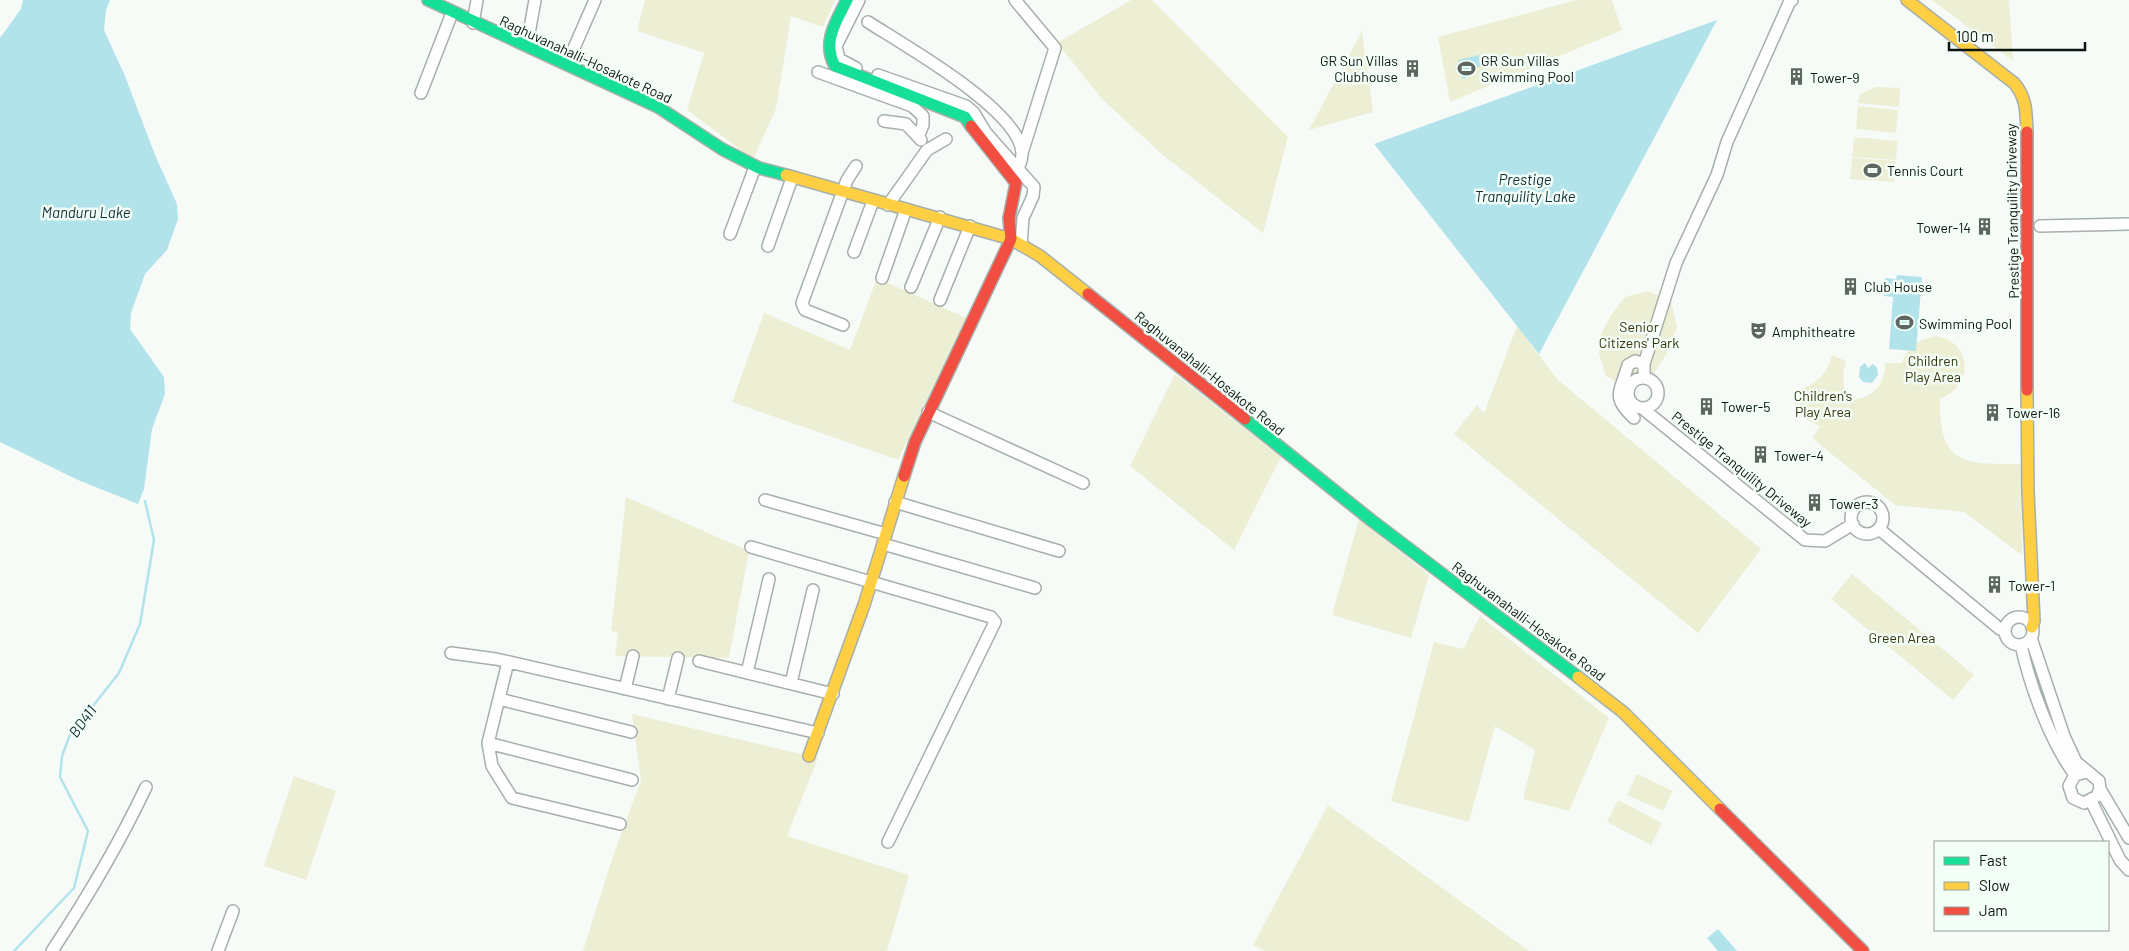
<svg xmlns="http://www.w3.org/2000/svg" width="2129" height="951" font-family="Barlow,sans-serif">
<rect width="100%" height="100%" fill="#f6fbf8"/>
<path fill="#edefd4" d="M645 0H835L823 27 791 16 776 109 753 159 687 110 704 53 637 31Z
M1131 0H1152L1288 137 1263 233 1164 156 1103 100 1057 43Z
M1577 0H1612L1622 30 1450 102 1438 37Z
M1932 0H2009L2013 61Z
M1362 31 1373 112 1309 130Z
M1876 87 1900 88 1899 107 1858 103 1860 94Z
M1858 106 1898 110 1896 133 1856 129Z
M1854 137 1898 141 1896 160 1852 157Z
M1852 158 1896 161 1894 182 1850 179Z
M877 278 966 318 898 460 732 402 764 313 850 350Z
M1648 291 1671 301 1677 327 1669 350 1651 378 1627 388 1606 376 1599 354 1601 334 1611 315 1625 297Z
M1517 326 1557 379 1761 549 1698 633 1454 434 1477 405 1484 413Z
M1936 336C1973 342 1974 386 1940 399 1939 466 1964 464 2021 464L2022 555 1964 512 1895 505 1812 438 1820 426C1803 421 1794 409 1792 392 1813 386 1827 377 1832 355L1846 361C1842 377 1841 387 1852 400 1873 398 1886 383 1885 363H1902C1909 345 1918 340 1936 336Z
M1175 374 1281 457 1234 550 1130 466Z
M626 497 749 551 729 658 615 656 618 632 611 631Z
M1359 519 1429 575 1411 638 1332 615Z
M1852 574 1974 675 1953 700 1831 599Z
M1480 616 1609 718 1569 811 1523 799 1535 750 1495 726 1469 822 1391 801 1434 642 1463 649Z
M632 714 818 758 787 836 909 875 887 951H583L612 859 641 780Z
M1637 774 1673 791 1663 811 1627 795Z
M294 776 336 791 306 880 264 866Z
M1618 800 1662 823 1651 845 1607 822Z
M1328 805 1529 951H1265L1253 945Z"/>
<path fill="#b2e3eb" d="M23 0H110L106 11 104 30 125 76 155 155 177 204 178 219 167 250 145 274 131 313 130 329 164 377 165 394 152 429 144 489 138 504 78 480 0 442V38L21 9Z
M1717 20 1539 354 1374 144Z
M1479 55 1482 66 1468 70 1469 77 1462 79 1458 60Z
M1897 275 1922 277 1916 351 1889 349 1893 297 1884 296 1885 278 1896 279Z
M1865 363 1868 368 1873 364 1877 368 1878 375 1872 383 1863 382 1859 377 1860 367Z
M1718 929 1737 951H1718L1707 938Z"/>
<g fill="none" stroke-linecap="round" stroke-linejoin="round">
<path stroke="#b2e3eb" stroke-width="2.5" d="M14 951 74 888 88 831 60 777 62 756 70 735 119 673 140 624 154 540 145 501"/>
<defs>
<path id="street" d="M1015 0 1055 48 1022 153
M868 22C902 44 1022 111 1022 154 1022 162 1018 169 1014 175
M473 23 477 0
M527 45 535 0
M567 64 595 0
M856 68 839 59 836 46 859 0
M818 72 912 106 923 116V125L919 135
M878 75 966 106 974 113 986 133 1034 187 1033 196 1023 218 1021 245
M421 93 452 13
M884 121 906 124 921 140
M888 205 927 150 946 139
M2040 226 2129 224
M730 234 755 167
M768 246 792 178
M854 252 873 201
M882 278 906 209
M911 287 940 217
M940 300 970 226
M843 325 805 310 802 303 847 180 856 166
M1644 377V364L1676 263 1717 175 1727 142 1790 1 1792 0
M1628 393a15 15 0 1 1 30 0a15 15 0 1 1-30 0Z
M1642 408 1805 540 1825 541 1853 524
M928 412 1083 483
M1634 418C1611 397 1620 393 1628 365L1635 361 1644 364
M765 500 886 534
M895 502 1059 551
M1851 518a16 16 0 1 1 32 0a16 16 0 1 1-32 0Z
M1879 529 2000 629 2005 630
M883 544 1035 588
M751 547 991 617 995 622 888 842
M2005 631a14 14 0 1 1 28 0a14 14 0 1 1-28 0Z
M2031 638 2064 736 2076 762 2099 781 2100 789 2097 796 2084 803 2073 798 2069 786 2075 775 2087 772
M2021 645C2030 686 2050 741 2075 775
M451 653 496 659 818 733
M699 661 833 694
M508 662 488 743 492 766 512 798 620 824
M747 673 769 579
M791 683 813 590
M625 689 633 656
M499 699 631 732
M668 699 678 658
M488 743 632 780
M2100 789 2129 838
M2091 801 2120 860 2129 870
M52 951C87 898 119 844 146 787
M218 951 233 911"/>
<path id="fast" d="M428 0 658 107 722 149 759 168 786 175
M847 0C836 22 822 42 835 66L965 117 971 126
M1245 419 1371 520 1578 677"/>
<path id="slow" d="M1907 0 2014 83C2027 98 2026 113 2027 132
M786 175 1011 239 1040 256 1088 294
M2027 390 2028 492 2034 621 2032 627
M1578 677 1623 712 1720 809
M809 756 864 605 904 476"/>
<path id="jam" d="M2027 132V390
M1088 294 1245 419
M904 476 915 442 1011 239 1009 218 1016 183 971 126
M1720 809 1863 951"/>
</defs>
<use href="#street" stroke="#a7afaa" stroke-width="14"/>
<use href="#fast" stroke="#a7afaa" stroke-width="14"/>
<use href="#slow" stroke="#a7afaa" stroke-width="14"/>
<use href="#jam" stroke="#a7afaa" stroke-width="14"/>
<use href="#street" stroke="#fefefe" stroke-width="11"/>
<use href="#fast" stroke="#16e098" stroke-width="11"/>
<use href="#slow" stroke="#ffcf43" stroke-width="11"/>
<use href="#jam" stroke="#f24e42" stroke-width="11"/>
</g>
<defs>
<symbol id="building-bare" viewBox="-9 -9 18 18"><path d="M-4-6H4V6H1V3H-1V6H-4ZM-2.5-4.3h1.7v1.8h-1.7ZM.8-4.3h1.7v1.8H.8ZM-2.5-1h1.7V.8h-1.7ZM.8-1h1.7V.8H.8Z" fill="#5e6661" stroke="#f3fef7" stroke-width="2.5" paint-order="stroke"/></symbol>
<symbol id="stadium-bare" viewBox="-9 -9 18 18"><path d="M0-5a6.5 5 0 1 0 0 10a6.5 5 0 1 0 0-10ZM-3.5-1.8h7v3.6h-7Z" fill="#5e6661" stroke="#f3fef7" stroke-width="2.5" paint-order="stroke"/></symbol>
<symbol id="theatre-bare" viewBox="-9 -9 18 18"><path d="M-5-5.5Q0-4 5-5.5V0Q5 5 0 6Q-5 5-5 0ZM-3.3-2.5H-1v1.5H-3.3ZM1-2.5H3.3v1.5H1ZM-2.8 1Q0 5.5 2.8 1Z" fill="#5e6661" stroke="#f3fef7" stroke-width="2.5" paint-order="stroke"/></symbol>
</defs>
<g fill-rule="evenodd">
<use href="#building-bare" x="1400" y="56" width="25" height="25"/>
<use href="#stadium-bare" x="1454" y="56" width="25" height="25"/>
<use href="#building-bare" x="1784" y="64" width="25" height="25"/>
<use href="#stadium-bare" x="1860" y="158" width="25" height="25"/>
<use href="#building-bare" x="1972" y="214" width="25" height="25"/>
<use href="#building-bare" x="1838" y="274" width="25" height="25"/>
<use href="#stadium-bare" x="1892" y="310" width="25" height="25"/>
<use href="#theatre-bare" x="1746" y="318" width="25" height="25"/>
<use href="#building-bare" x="1694" y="394" width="25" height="25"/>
<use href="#building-bare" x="1980" y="400" width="25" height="25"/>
<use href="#building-bare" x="1748" y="442" width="25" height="25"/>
<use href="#building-bare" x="1802" y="490" width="25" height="25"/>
<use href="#building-bare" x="1982" y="572" width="25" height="25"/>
</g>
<g text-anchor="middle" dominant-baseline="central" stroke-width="5" stroke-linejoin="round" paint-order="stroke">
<g font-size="14" fill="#0c1610" stroke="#f3fef7">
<text transform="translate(586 59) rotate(25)">Raghuvanahalli-Hosakote Road</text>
<text transform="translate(2012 211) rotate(-91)">Prestige Tranquility Driveway</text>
<text transform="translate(1210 373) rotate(39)">Raghuvanahalli-Hosakote Road</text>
<text transform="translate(1742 469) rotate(39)">Prestige Tranquility Driveway</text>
<text transform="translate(1529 621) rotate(37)">Raghuvanahalli-Hosakote Road</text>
</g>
<g font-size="14" fill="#0c1610" stroke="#f3fef7" text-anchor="start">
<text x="1398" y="60" text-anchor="end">GR Sun Villas<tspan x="1398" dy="16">Clubhouse</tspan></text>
<text x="1481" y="60">GR Sun Villas<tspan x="1481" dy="16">Swimming Pool</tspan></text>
<text x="1810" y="77">Tower-9</text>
<text x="1887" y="170">Tennis Court</text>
<text x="1971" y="227" text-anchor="end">Tower-14</text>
<text x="1864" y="286">Club House</text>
<text x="1919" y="323">Swimming Pool</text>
<text x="1772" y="331">Amphitheatre</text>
<text x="1721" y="406">Tower-5</text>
<text x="2006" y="412">Tower-16</text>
<text x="1774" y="455">Tower-4</text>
<text x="1829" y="503">Tower-3</text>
<text x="2008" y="585">Tower-1</text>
</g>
<g font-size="14" fill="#343309" stroke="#f3fef7">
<text x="1639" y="326">Senior<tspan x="1639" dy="16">Citizens' Park</tspan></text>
<text x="1933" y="360">Children<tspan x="1933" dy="16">Play Area</tspan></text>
<text x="1823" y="395">Children's<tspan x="1823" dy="16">Play Area</tspan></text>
<text x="1902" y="637">Green Area</text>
</g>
<g font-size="15" font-style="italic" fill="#0d2f35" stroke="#f3fef7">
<text x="1525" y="179">Prestige<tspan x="1525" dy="17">Tranquility Lake</tspan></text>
<text x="86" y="212">Manduru Lake</text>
<text transform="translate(82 721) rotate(-54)">BD411</text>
</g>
</g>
<rect x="1934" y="841" width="175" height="90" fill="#f3fef7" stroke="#97a19b"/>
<rect x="1944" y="857" width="25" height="8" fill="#16e098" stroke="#97a19b"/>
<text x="1979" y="866" font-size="15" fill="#0c1610">Fast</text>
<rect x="1944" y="882" width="25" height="8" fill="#ffcf43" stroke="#97a19b"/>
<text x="1979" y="891" font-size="15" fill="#0c1610">Slow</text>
<rect x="1944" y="907" width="25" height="8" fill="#f24e42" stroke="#97a19b"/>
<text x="1979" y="916" font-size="15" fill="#0c1610">Jam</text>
<path d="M1949 42v8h136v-8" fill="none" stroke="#0c1610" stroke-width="2.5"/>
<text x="1956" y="42" font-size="15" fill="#0c1610" stroke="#f3fef7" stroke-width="4" paint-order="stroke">100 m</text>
</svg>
